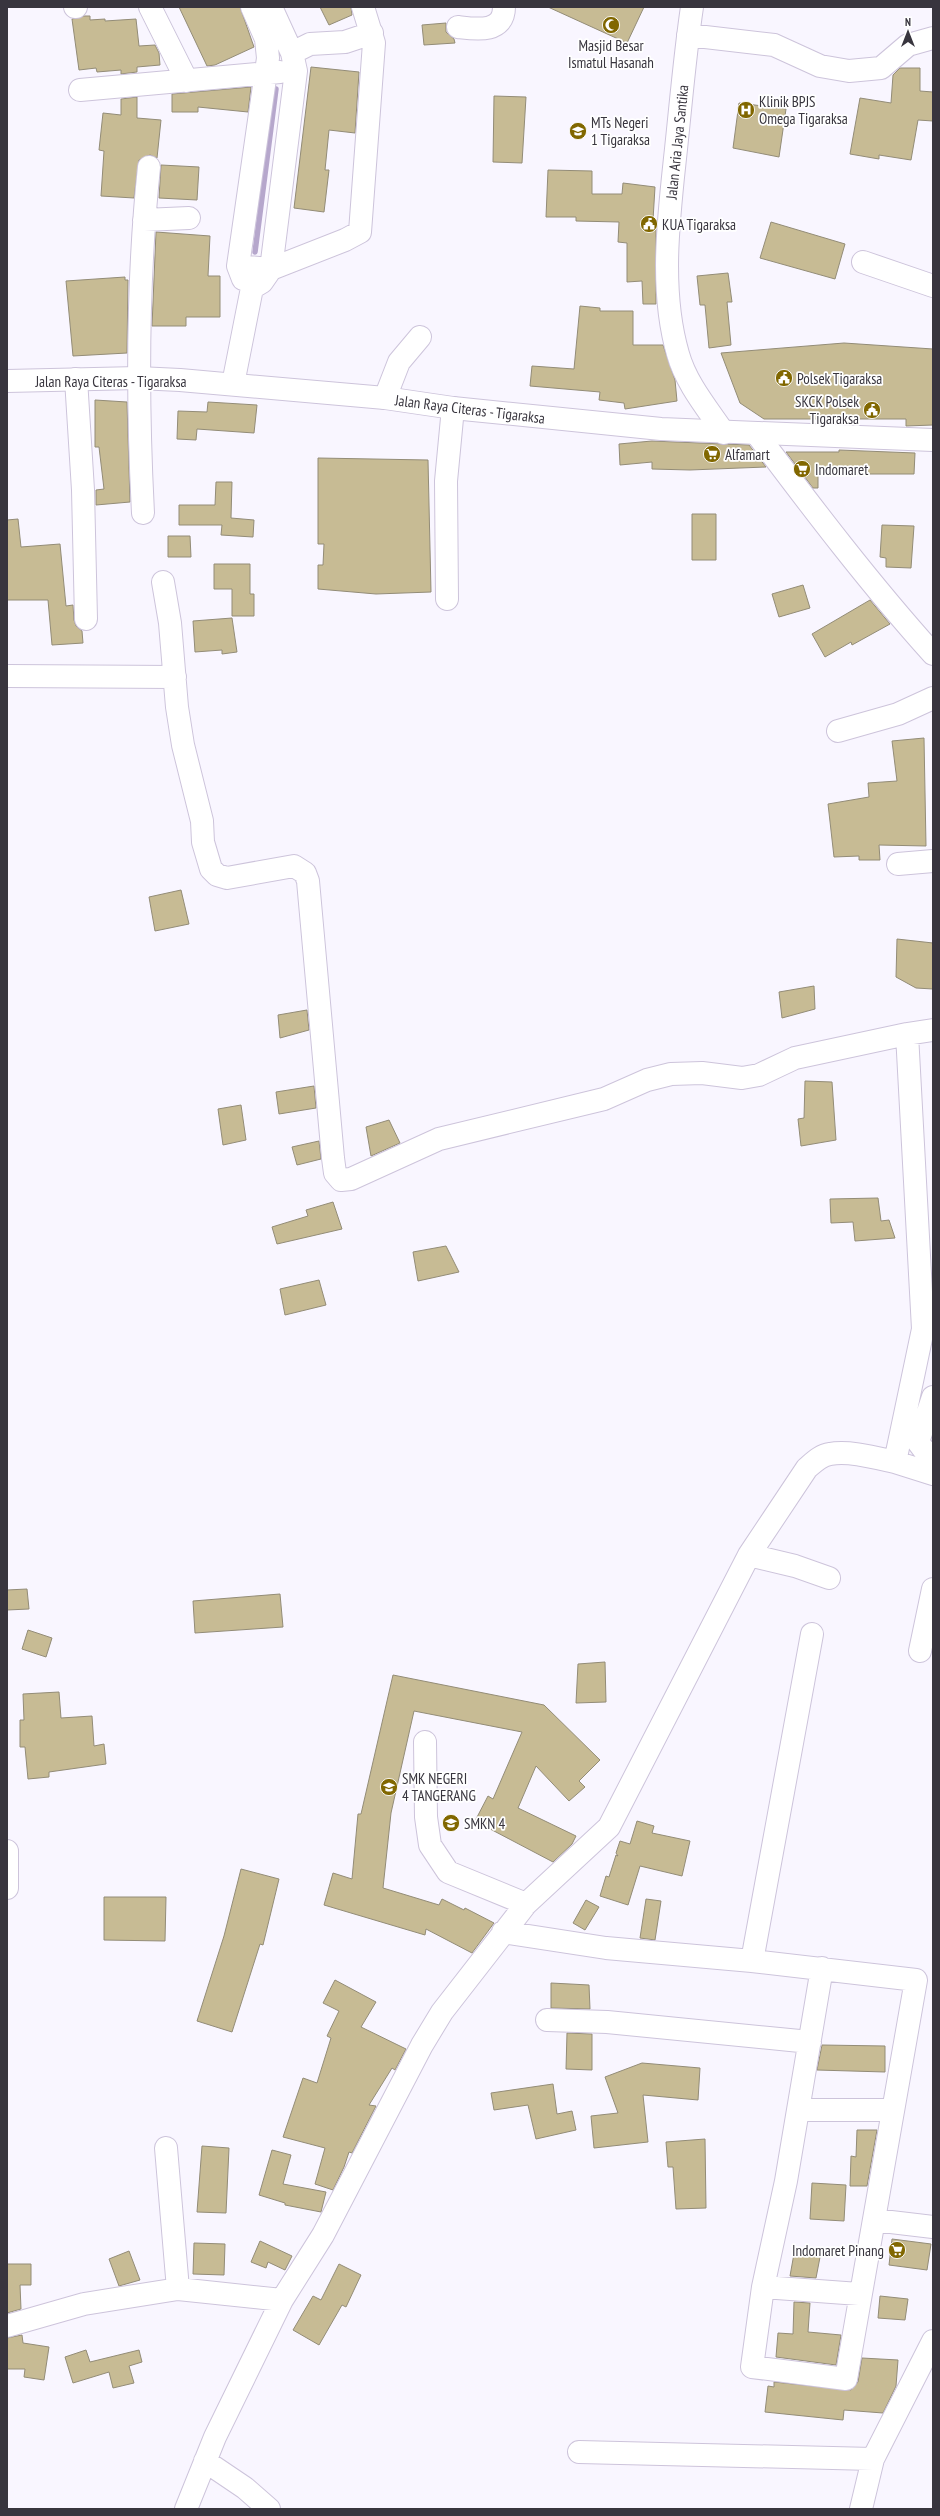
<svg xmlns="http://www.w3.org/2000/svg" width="940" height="2516" font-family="'PT Sans Narrow',sans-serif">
<rect width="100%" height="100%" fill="#f9f6ff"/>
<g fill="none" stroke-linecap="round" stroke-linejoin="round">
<path stroke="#b6a7cc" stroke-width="5.5" d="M255 252 276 89"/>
</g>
<path fill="#c7bb94" stroke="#938c77" d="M179 7H240L254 47 215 65 207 66Z
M320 7H351L352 15 329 25Z
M548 7H644L627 43Z
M84 16H90V20L105 19V21L136 19 139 46 155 45 159 53 160 65 137 67V72L121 74V70L97 72 96 68 79 70 72 19Z
M446 23V32L454 39 455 43 424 45 422 25Z
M311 67 359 72 355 133 329 130 325 170H329L324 212 294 208Z
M900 68H920V91L933 92V121L918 120 911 160 879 155V159L850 154 860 98 891 103 893 75Z
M251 87 248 112 198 107V112H172V94Z
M494 96 526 97 522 163 493 162Z
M137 97V118L161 120 157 158 150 155 139 160 134 198 101 196 104 151 99 150 103 113 121 115V99Z
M739 103 786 109 779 157 733 148Z
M161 165 199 167 197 200 159 198Z
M548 170 592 171V194H622L623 183 655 187 653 220H656V304H643L642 281 627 282V243L618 242 619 222 576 221V217H546Z
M771 222 845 244 835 279 760 258Z
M156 232 210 236 208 276H220V317H186V326H152Z
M728 273 732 302H727L731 345 709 348 705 305H700L697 276Z
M125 277V280H128L127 353 73 356 66 281Z
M580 306 600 308V311H633V345H663L675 380 677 401 625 409 624 403 599 400 600 392 530 386 532 366 574 369Z
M844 343 933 349V425L906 426V419H764L740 403 721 353Z
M95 400 127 402 130 502 96 505V490L104 489 99 447H95Z
M208 402 257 405 254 433 197 429 196 440 177 439 178 411 207 412Z
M652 441 749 445 766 467 690 470 652 469V462L620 465 619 444Z
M839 450 915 453 914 474H818V488H813L786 452H839Z
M318 458 428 460 431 592 376 594 318 589V565H323L324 544H318Z
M216 482H232L231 518 254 520 253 537 221 535 222 525H179V505H215Z
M692 514H716V560H692Z
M18 519 21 547 60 544 66 606 73 605 74 620 76 626 82 631 83 643 52 645 48 600H7V520Z
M882 525 914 526 911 568 886 567V558L880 557Z
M168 536H190L191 557H168Z
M214 564H250V594H254V616H232V589H214Z
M803 585 810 608 779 617 772 594Z
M870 600 890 624 852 645 851 642 825 657 812 634Z
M232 618 237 652 222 654V650L195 652 193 621Z
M924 738 926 846 879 845 880 860H859V856L834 857 828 804 869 797 868 783 897 781 892 741Z
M181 890 189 924 155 931 149 897Z
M897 939 933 943V989L916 988 896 977Z
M814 986 815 1009 782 1018 779 992Z
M307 1010 309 1030 280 1038 278 1015Z
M805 1081 832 1082 836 1140 801 1146 798 1119 804 1118Z
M314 1086 316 1108 279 1114 276 1092Z
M241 1105 246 1140 223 1145 218 1109Z
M389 1120 400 1143 371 1156 366 1127Z
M319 1141 321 1159 297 1165 292 1147Z
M878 1198 881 1221 889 1220 895 1238 855 1241 853 1222 831 1223 830 1199Z
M333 1202 342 1229 277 1244 272 1227 308 1216 306 1210Z
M446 1246 459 1272 418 1281 413 1252Z
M319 1280 326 1305 285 1315 280 1289Z
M27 1589 29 1609 7 1610V1590Z
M280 1594 283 1627 195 1633 193 1601Z
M28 1630 52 1638 46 1657 22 1649Z
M605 1662 606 1702 576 1703 578 1664Z
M393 1675 544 1705 600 1760 579 1781 585 1787 569 1801 536 1766 518 1808 576 1836 572 1844 553 1862 475 1821 488 1796 493 1799 522 1732 414 1711 391 1813 383 1888 439 1905 442 1899 464 1910 465 1908 494 1923 472 1953 426 1929 425 1935 324 1905 333 1873 352 1879 358 1814H361Z
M59 1692 61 1718 92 1716 94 1746 104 1744 106 1764 49 1772V1777L28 1779 25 1747H20V1720H24L23 1694Z
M637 1821 654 1826 652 1833 690 1841 682 1876 640 1866 628 1905 600 1896 606 1876 609 1877 616 1855 618 1856 616 1853 620 1841 630 1844Z
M241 1869 279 1879 263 1945 260 1944 232 2032 197 2021 224 1936Z
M104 1897H166L165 1941 104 1940Z
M646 1899 661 1901 655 1940 640 1938Z
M586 1900 599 1907 585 1930 573 1923Z
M335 1980 376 2002 361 2027 406 2049 395 2070 392 2068 369 2105 376 2106 352 2153 349 2152 344 2167 333 2190 315 2184 325 2148 283 2137 303 2078 317 2083 331 2038 327 2036 339 2011 323 2003Z
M551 1983 589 1985 590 2009 551 2008Z
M567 2033 592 2034V2070L566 2069Z
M822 2045 885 2046V2072L817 2070Z
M642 2063 700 2068 698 2100 643 2095 648 2142 594 2148 591 2116 618 2113 605 2077Z
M553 2084 557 2114 572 2111 576 2130 536 2139 528 2105 494 2110 491 2093Z
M857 2130H877L867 2186H850L851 2156 856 2157Z
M705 2139 706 2208 676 2209 673 2167H668L666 2142Z
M202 2146 229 2148 226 2213 197 2212Z
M272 2150 291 2155 283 2184 326 2192 321 2212 285 2205V2203L259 2195Z
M812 2183 846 2185 844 2221 810 2219Z
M892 2239 931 2244 927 2270 889 2265Z
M260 2241 292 2256 285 2270 268 2262 266 2268 251 2262Z
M194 2243 225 2244 224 2275 193 2274Z
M795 2248 821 2252 816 2278 790 2276Z
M129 2251 140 2280 119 2286 109 2259Z
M7 2264H31V2285H20L21 2309 7 2313Z
M339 2264 361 2275 346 2307 342 2305 319 2345 293 2330 313 2296 321 2300Z
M880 2296 908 2299 905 2320 878 2318Z
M794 2302 810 2303 808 2332 841 2335 836 2365 776 2357 778 2333 793 2334Z
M22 2335 23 2343 49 2347 44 2380 24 2377 25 2369H7V2338Z
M86 2350 90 2362 139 2350 142 2362 129 2366 134 2383 113 2388 109 2372 73 2383 65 2357Z
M862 2358 898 2360 896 2386 883 2413 844 2410 843 2420 765 2412 768 2386 774 2387V2382L851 2390 858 2382Z"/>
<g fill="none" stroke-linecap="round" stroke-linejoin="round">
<defs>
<path id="minor" d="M75 7H76
M150 7 187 81
M692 7C685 54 681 102 676 149 669 215 659 289 678 354 686 383 707 408 724 433
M458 27C475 29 504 34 504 7
M688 35 774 45 820 66 849 71 881 68 908 45 933 38
M292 53 310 44 345 42 372 33
M80 90 280 72
M144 220 189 218
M863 262 933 286
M238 266 271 269 345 240 360 232 374 43 363 7
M243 279 238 266 268 58 266 39 252 7
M76 379 83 490 86 619
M233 384 252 288 262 282 271 269 296 71 292 53 271 7
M385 398 399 362 420 337
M756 433C813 509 870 584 933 654
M143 513C137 398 137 282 149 167
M163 582 170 623 177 707 183 745 202 821 203 842 211 869 217 875 227 878 294 866 305 873 308 881 333 1158 335 1173 341 1180 351 1179 439 1139 604 1099 647 1080 671 1074 702 1073 742 1078 759 1075 795 1058 907 1034
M447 599 446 481 453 408
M7 676 175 677
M838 731 898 714 933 698
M898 864 933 861
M933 1397 918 1442 924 1450 933 1454
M895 1462 933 1474
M749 1555 795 1566 829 1578
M920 1651 933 1589
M425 1742 426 1817 430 1845 448 1872 526 1904
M7 1851V1888
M503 1932 606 1948 752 1961 916 1980 846 2379 752 2367 763 2287 786 2181 822 1968
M752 1961 812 1634
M547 2020 607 2022 810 2042
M799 2110H892
M166 2148 178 2289
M874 2220 933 2227
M763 2287 859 2294
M7 2326 84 2304 178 2289 282 2300
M579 2452 873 2459
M205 2461 245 2488 269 2509
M186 2509 215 2437 282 2300 323 2235 422 2045 442 2012 526 1904 609 1827 749 1555 807 1468C814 1462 821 1455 830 1454 848 1450 877 1458 895 1462L923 1329 907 1034 933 1030
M861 2509 873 2459 933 2341"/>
<path id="major" d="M7 381 138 378 180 380 385 398 453 408 661 429 933 440"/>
</defs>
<use href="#minor" stroke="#cdc4db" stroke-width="24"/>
<use href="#major" stroke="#cdc4db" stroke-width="24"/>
<use href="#minor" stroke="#fff" stroke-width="22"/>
<use href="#major" stroke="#fff" stroke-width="22"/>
</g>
<defs>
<symbol id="mosque-disc" viewBox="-11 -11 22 22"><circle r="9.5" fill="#816700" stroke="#fff"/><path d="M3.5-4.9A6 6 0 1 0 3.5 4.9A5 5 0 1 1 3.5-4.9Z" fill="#fff"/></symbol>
<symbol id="hospital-disc" viewBox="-11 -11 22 22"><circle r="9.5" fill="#816700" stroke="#fff"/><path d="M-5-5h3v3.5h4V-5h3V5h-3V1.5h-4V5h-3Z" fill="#fff"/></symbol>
<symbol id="school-disc" viewBox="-11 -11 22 22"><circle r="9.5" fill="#816700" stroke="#fff"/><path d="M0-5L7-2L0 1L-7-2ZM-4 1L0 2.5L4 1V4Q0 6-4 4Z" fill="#fff"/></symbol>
<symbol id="civic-disc" viewBox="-11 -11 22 22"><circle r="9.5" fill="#816700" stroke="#fff"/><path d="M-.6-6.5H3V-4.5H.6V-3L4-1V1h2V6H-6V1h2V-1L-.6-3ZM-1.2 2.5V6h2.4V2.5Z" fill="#fff"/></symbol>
<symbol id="supermarket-disc" viewBox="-11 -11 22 22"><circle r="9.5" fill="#816700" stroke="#fff"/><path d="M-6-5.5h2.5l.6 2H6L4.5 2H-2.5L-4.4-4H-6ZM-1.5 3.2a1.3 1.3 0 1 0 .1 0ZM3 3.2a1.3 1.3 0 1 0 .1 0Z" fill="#fff"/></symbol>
</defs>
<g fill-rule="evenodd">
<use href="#mosque-disc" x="601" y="15" width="20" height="20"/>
<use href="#hospital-disc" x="736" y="100" width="20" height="20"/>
<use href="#school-disc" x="568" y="121" width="20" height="20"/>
<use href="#civic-disc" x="639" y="214" width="20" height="20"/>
<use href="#civic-disc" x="774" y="368" width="20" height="20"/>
<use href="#civic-disc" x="862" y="400" width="20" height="20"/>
<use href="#supermarket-disc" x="702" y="444" width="20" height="20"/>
<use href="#supermarket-disc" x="792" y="459" width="20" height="20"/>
<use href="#school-disc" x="379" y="1777" width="20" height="20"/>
<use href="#school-disc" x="441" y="1813" width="20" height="20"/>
<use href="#supermarket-disc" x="887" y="2240" width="20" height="20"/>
</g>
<g text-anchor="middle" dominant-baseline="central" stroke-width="3.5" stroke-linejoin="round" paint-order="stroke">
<g font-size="15" fill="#38353e" stroke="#fff" text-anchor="start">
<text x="611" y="45" text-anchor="middle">Masjid Besar<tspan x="611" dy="17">Ismatul Hasanah</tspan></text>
<text x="759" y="101">Klinik BPJS<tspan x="759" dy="17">Omega Tigaraksa</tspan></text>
<text x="591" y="122">MTs Negeri<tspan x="591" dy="17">1 Tigaraksa</tspan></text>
<text x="662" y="224">KUA Tigaraksa</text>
<text x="797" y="378">Polsek Tigaraksa</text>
<text x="859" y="401" text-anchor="end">SKCK Polsek<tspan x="859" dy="17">Tigaraksa</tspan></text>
<text x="725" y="454">Alfamart</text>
<text x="815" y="469">Indomaret</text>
<text x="402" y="1778">SMK NEGERI<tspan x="402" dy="17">4 TANGERANG</tspan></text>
<text x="464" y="1823">SMKN 4</text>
<text x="884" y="2250" text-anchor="end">Indomaret Pinang</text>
</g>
<g font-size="15" fill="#38353e" stroke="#fff">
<text transform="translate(677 142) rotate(-84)">Jalan Aria Jaya Santika</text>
<text x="111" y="381">Jalan Raya Citeras - Tigaraksa</text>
<text transform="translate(470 409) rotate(7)">Jalan Raya Citeras - Tigaraksa</text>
</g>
</g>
<rect width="940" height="2516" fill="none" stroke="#38353e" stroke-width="16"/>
<g transform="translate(908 32)" stroke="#ffffff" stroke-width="3" paint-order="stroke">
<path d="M0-3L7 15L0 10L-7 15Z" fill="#38353e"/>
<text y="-6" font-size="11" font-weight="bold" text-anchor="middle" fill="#38353e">N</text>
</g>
</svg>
